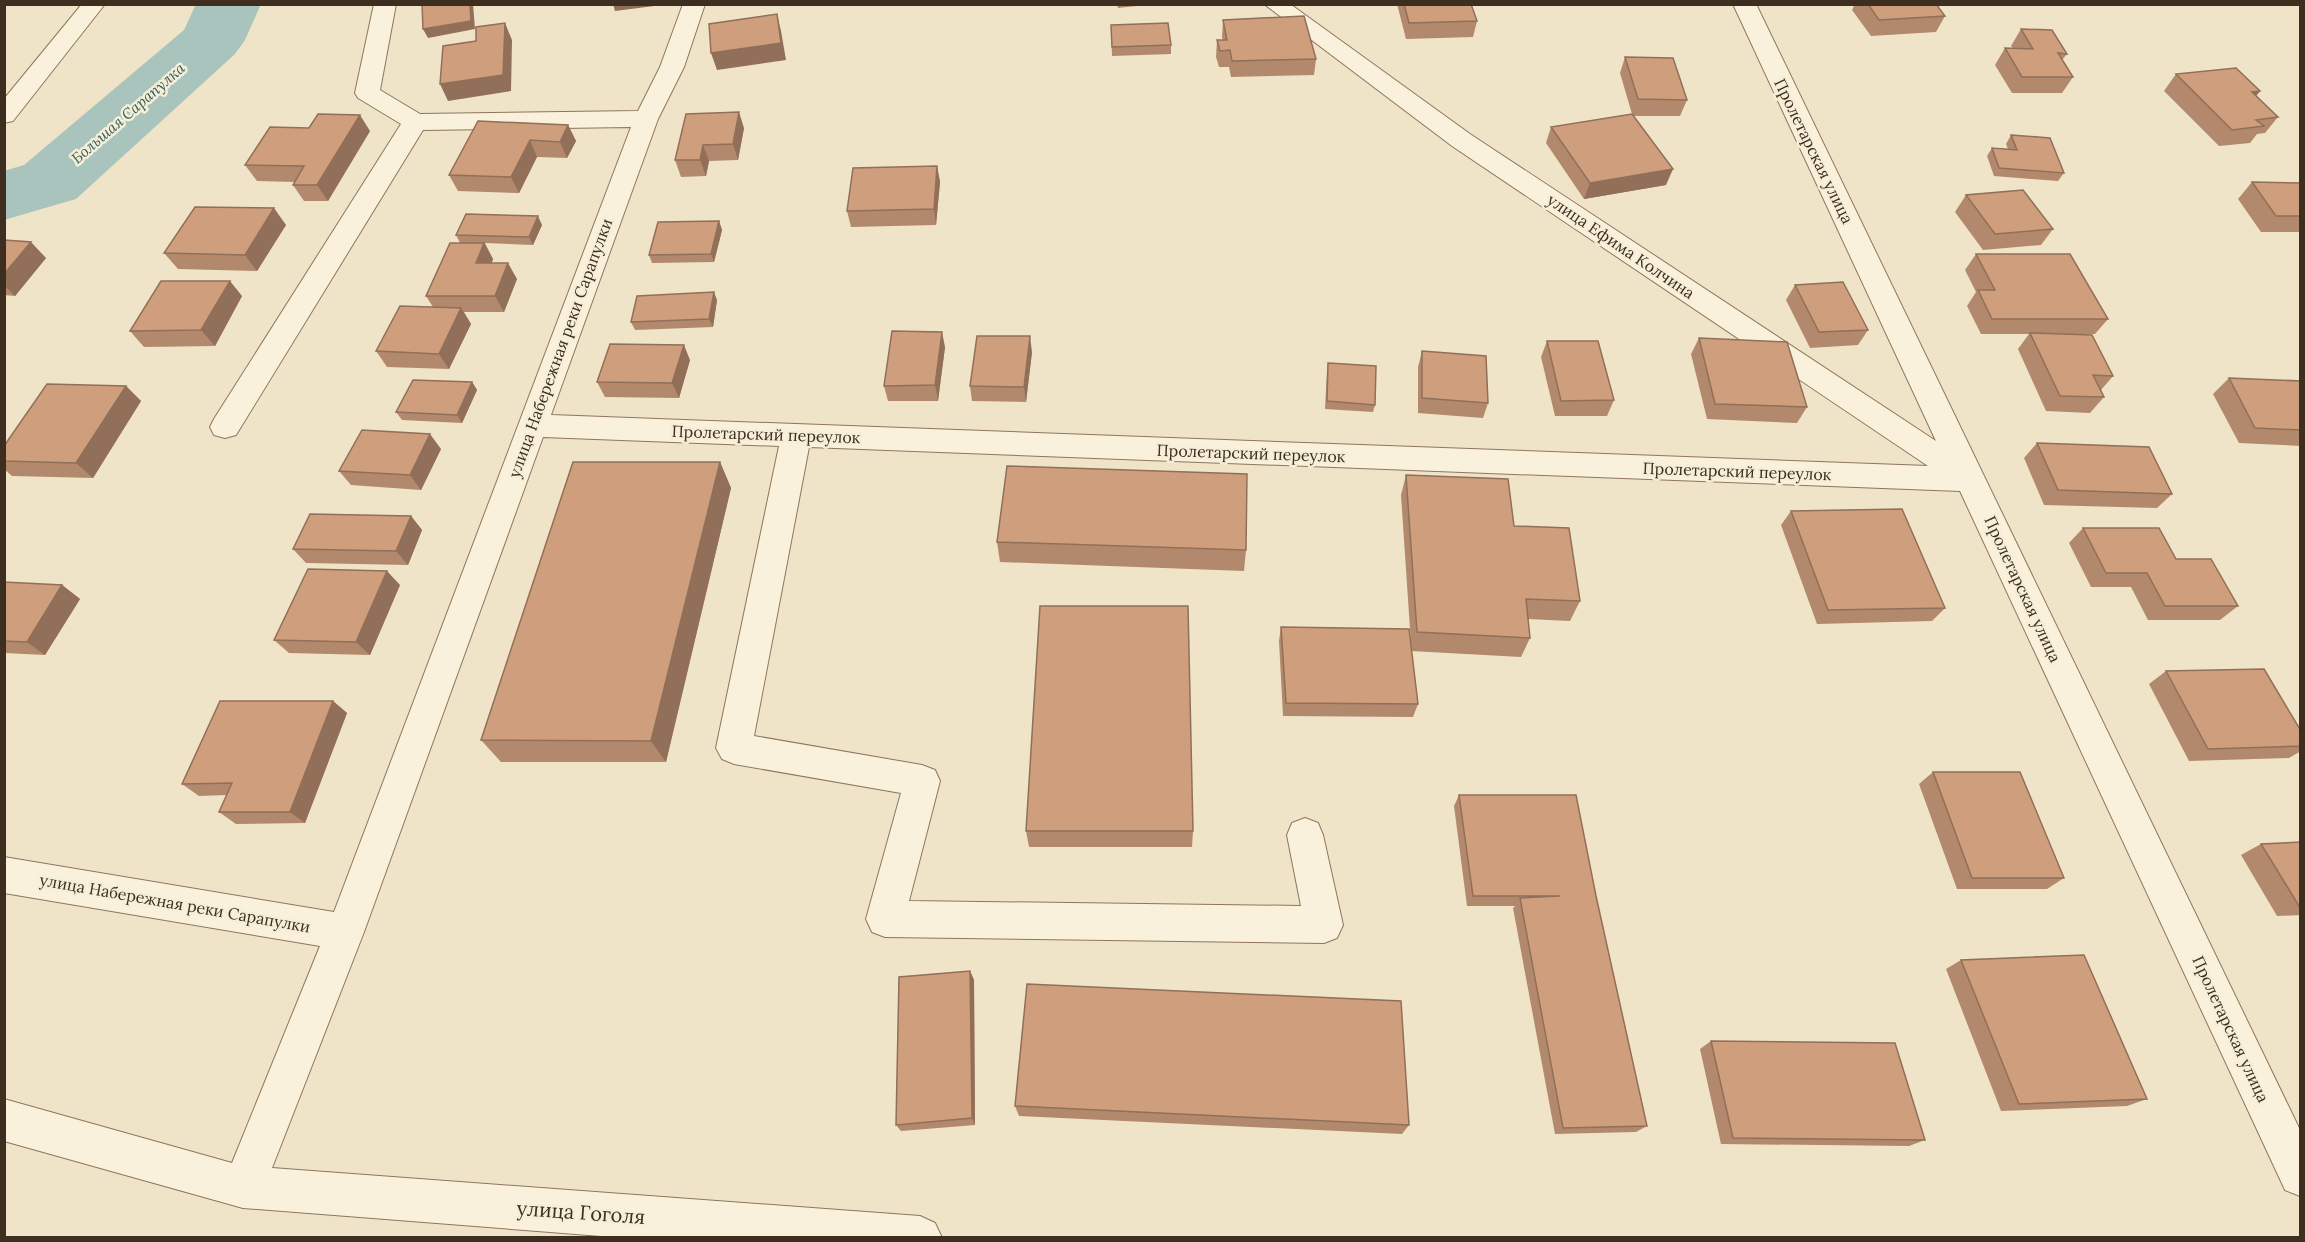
<svg xmlns="http://www.w3.org/2000/svg" width="2305" height="1242" font-family="Lora,serif">
<rect width="100%" height="100%" fill="#f0e4c8"/>
<g fill="none" stroke-linecap="round" stroke-linejoin="round">
<path fill="#a9c4bc" fill-rule="evenodd" d="M196 4H261L245 40 235 54 76 199 4 220V171L24 165 184 30Z"/>
<defs>
<path id="minor" d="M82 4H105L13 121 4 123V99Z
M374 4H396L380 90 420 114 638 111 660 67 683 4H705L684 67 658 119 551 415 1928 466 1452 146 1264 4H1290L1470 134 1936 441 1733 4H1756L2300 1130V1196L2285 1190 1960 491 809 447 754 736 922 765 935 770 940 781 909 901 1301 906 1287 835 1292 823 1305 818 1318 823 1323 835 1343 925 1337 938 1324 943 885 937 872 932 866 919 901 793 734 764 722 759 716 748 779 446 543 437 364 932 272 1168 920 1216 935 1223 942 1238H627L243 1208 4 1141V1099L232 1163 320 946 4 893V857L334 912 631 127 423 130 236 435 225 438 214 435 210 427 214 419 401 124 358 98 355 93Z"/>
</defs>
<use href="#minor" stroke="#8d765c" stroke-width="2"/>
<use href="#minor" fill="#faf1dc" fill-rule="evenodd"/>
</g>
<path fill="#b2896c" d="M1117 4H1156L1118 8Z
M1397 4H1471L1477 21 1473 37 1406 39Z
M1855 4H1936L1945 16 1936 32 1871 36 1852 10Z
M1223 20 1316 59 1314 75 1231 77 1229 67H1219L1216 57 1217 40H1223L1222 37Z
M1111 25 1171 45V54L1112 56Z
M2021 29 2067 54 2062 60 2073 77 2062 93H2012L1995 65 2005 48H2013L2011 46Z
M1625 57 1687 100 1680 116H1633L1666 185 1584 199 1546 143 1551 127 1632 114 1620 73Z
M2176 74 2260 91 2256 96 2278 117 2265 133 2257 134 2250 143 2219 146 2164 91Z
M686 114 744 128 738 160 709 161 706 176 681 177 675 160Z
M478 121 568 125 576 141 567 158 537 157 519 193 458 191 449 175Z
M370 131 328 201H304L293 185 295 182 257 181 245 165Z
M2011 135 2064 173 2058 181 1994 176 1987 156 1992 148 2008 149 2006 144Z
M937 166 940 182 936 225 851 227 847 211Z
M2252 182 2301 183V232H2261L2238 199Z
M1966 195 2053 229 2041 245 1983 250 1955 212Z
M719 221 722 230 714 262 652 263 649 255Z
M286 225 257 271 178 269 164 253Z
M542 225 533 245 485 243 493 259 492 263 517 279 504 312H464L471 324 449 369 387 367 376 351 433 307 426 296 476 243H460L456 235Z
M4 240 46 258 15 296 4 295Z
M1976 254 2108 319 2095 334H2081L2113 376 2101 390 2104 397 2090 413 2046 411 2018 349 2029 334H1981L1967 306 1976 292 1965 270Z
M1795 285 1868 330 1858 345 1810 348 1786 300Z
M242 296 215 346 144 347 130 331Z
M717 300 713 327 635 330 631 322Z
M1699 338 1807 407 1797 423 1707 419 1691 354Z
M1547 341 1614 400 1607 416H1555L1541 357Z
M945 347 938 401H888L884 386Z
M1422 351 1488 403 1483 418 1418 413V367Z
M1032 352 1026 402 972 401 970 386Z
M690 360 679 398 605 397 597 382Z
M1328 363 1375 405 1373 412 1325 409 1327 371Z
M2229 378 2301 381V446L2239 443 2213 394Z
M472 382 477 390 462 423 402 420 396 412Z
M126 386 141 401 93 478 12 476 4 469V446Z
M2037 443 2172 494 2157 508 2044 505 2024 458Z
M441 449 421 490 351 485 339 471Z
M720 462 731 488 666 762H501L481 740Z
M1406 475 1514 526 1580 601 1570 621 1528 619 1530 638 1521 657 1411 651 1418 704 1413 717 1283 716 1279 641 1281 627 1411 644 1401 495Z
M1791 511 1945 608 1932 621 1817 624 1781 525Z
M411 516 422 530 408 565 306 563 293 549Z
M2083 528 2176 559 2238 606 2220 620H2148L2131 587H2091L2069 543Z
M997 542 1246 550 1244 571 1000 562Z
M4 582 62 585 80 599 45 655 4 653Z
M400 585 370 655 289 653 274 640Z
M2166 671 2301 731V751L2289 758 2189 761 2149 684Z
M333 701 347 713 305 823 236 824 219 812 227 795 199 796 182 784Z
M1933 772 2064 878 2047 889H1957L1919 784Z
M1459 795 1596 896 1647 1126 1636 1132 1555 1134 1513 908 1515 906H1467L1454 806Z
M1026 831H1193L1192 847H1029Z
M2301 842V915L2277 916 2241 855 2261 844Z
M1961 960 2147 1099 2127 1106 2001 1111 1946 969Z
M970 971 974 980 975 1125 901 1131 896 1125Z
M1711 1041 1925 1140 1909 1146 1721 1144 1700 1049Z
M1015 1106 1409 1125 1402 1134 1019 1116Z"/>
<path fill="#916f58" d="M470 4H473L475 29 428 38 423 29Z
M613 4H670L615 11Z
M777 14 781 31 786 60 717 70 711 53Z
M505 23 512 40 511 91 448 101 440 84Z
M2260 91 2247 107 2252 92Z
M739 112 744 128 738 160 733 144Z
M360 115 370 131 328 201 317 185Z
M568 125 576 141 567 158 560 142Z
M530 140 537 157 519 193 511 177Z
M703 145 709 161 706 176 700 160Z
M937 166 940 182 936 225 934 209Z
M1673 169 1666 185 1584 199 1590 183Z
M274 208 286 225 257 271 245 255Z
M538 216 542 225 533 245 529 237Z
M719 221 722 230 714 262 711 254Z
M31 242 46 258 15 296 4 285V274Z
M484 243 493 259 485 279 476 263Z
M508 263 517 279 504 312 495 296Z
M230 281 242 296 215 346 201 330Z
M714 292 717 300 713 327 709 319Z
M461 308 471 324 449 369 439 354Z
M942 332 945 347 938 401 935 385Z
M1030 336 1032 352 1026 402 1024 387Z
M684 345 690 360 679 398 672 383Z
M472 382 477 390 462 423 457 415Z
M126 386 141 401 93 478 76 463Z
M430 434 441 449 421 490 410 475Z
M720 462 731 488 666 762 651 741Z
M411 516 422 530 408 565 396 551Z
M387 571 400 585 370 655 356 642Z
M62 585 80 599 45 655 27 642Z
M333 701 347 713 305 823 290 812Z
M970 971 974 980 975 1125 972 1118Z"/>
<path fill="#cf9f7d" stroke="#916f58" stroke-width="1.5" d="M422 4H470L471 21 423 29Z
M1404 4H1471L1477 21 1409 23Z
M1868 4H1936L1945 16 1879 20Z
M777 14 781 43 711 53 709 24Z
M1304 16 1316 59 1232 61 1230 50 1220 51 1217 40H1227L1223 20Z
M505 23 503 75 440 84 443 46 476 41V27Z
M1168 23 1171 45 1112 47 1111 25Z
M2021 29 2052 30 2067 54 2058 53 2073 77H2022L2005 48 2033 49Z
M1625 57 1673 58 1687 100 1638 99Z
M2236 68 2260 91 2252 92 2278 117 2256 120 2264 126 2232 130 2176 74Z
M739 112 733 144 703 145 700 160H675L686 114Z
M318 114 360 115 317 185H293L304 166 245 165 270 127 309 128Z
M1632 114 1673 169 1590 183 1551 127Z
M478 121 568 125 560 142 530 140 511 177 449 175Z
M2011 135 2050 138 2064 173 1999 168 1992 148 2017 150Z
M937 166 934 209 847 211 853 168Z
M2252 182 2301 183V216H2276Z
M2023 190 2053 229 1995 234 1966 195Z
M195 207 274 208 245 255 164 253Z
M466 214 538 216 529 237 456 235Z
M719 221 711 254 649 255 658 222Z
M4 240 31 242 4 274Z
M450 243H484L476 263H508L495 296H426Z
M1976 254H2070L2108 319H1992L1978 290H1995Z
M161 281H230L201 330 130 331Z
M1843 282 1868 330 1819 332 1795 285Z
M714 292 709 319 631 322 637 296Z
M400 306 461 308 439 354 376 351Z
M892 331 942 332 935 385 884 386Z
M2030 333 2092 335 2113 376 2093 375 2104 397 2060 396Z
M977 336H1030L1024 387 970 386Z
M1699 338 1787 342 1807 407 1715 404Z
M1547 341H1598L1614 400 1561 401Z
M610 344 684 345 672 383 597 382Z
M1422 351 1486 356 1488 403 1422 398Z
M1328 363 1376 366 1375 405 1327 401Z
M2229 378 2301 381V430L2255 428Z
M413 380 472 382 457 415 396 412Z
M47 384 126 386 76 463 4 461V446Z
M362 430 430 434 410 475 339 471Z
M2037 443 2149 447 2172 494 2058 490Z
M573 462H720L651 741 481 740Z
M1007 466 1247 474 1246 550 997 542Z
M1406 475 1508 479 1514 526 1569 528 1580 601 1526 599 1530 638 1417 632Z
M1902 509 1945 608 1828 610 1791 511Z
M310 514 411 516 396 551 293 549Z
M2083 528H2159L2176 559H2211L2238 606H2165L2147 573H2106Z
M308 569 387 571 356 642 274 640Z
M4 582 62 585 27 642 4 641Z
M1040 606H1188L1193 831H1026Z
M1281 627 1409 629 1418 704 1286 703Z
M2264 669 2301 731V746L2208 749 2166 671Z
M220 701H333L290 812H219L232 783 182 784Z
M1933 772H2020L2064 878H1972Z
M1459 795H1576L1596 896 1647 1126 1563 1128 1520 898 1560 896H1473Z
M2301 842V906H2299L2261 844Z
M2084 955 2147 1099 2019 1104 1961 960Z
M970 971 972 1118 896 1125 899 977Z
M1027 984 1401 1001 1409 1125 1015 1106Z
M1711 1041 1895 1043 1925 1140 1733 1138Z"/>
<g text-anchor="middle" dominant-baseline="central" stroke-width="5" stroke-linejoin="round" paint-order="stroke">
<g font-size="15" font-style="italic" fill="#2f5d5a" stroke="#f7eed8">
<text transform="translate(128 113) rotate(-41)">Большая Сарапулка</text>
</g>
<g font-size="16" fill="#3d2e20" stroke="#f7eed8">
<text transform="translate(1814 151) rotate(64)">Пролетарская улица</text>
<text transform="translate(1621 246) rotate(34)">улица Ефима Колчина</text>
<text transform="translate(560 348) rotate(-70)">улица Набережная реки Сарапулки</text>
<text transform="translate(766 434) rotate(2)">Пролетарский переулок</text>
<text transform="translate(1251 453) rotate(2)">Пролетарский переулок</text>
<text transform="translate(1737 471) rotate(2)">Пролетарский переулок</text>
<text transform="translate(2023 589) rotate(65)">Пролетарская улица</text>
<text transform="translate(175 903) rotate(10)">улица Набережная реки Сарапулки</text>
<text transform="translate(2231 1029) rotate(65)">Пролетарская улица</text>
</g>
<g font-size="20" fill="#3d2e20" stroke="#f7eed8">
<text transform="translate(581 1212) rotate(4)">улица Гоголя</text>
</g>
</g>
<rect width="2305" height="1242" fill="none" stroke="#3d2e20" stroke-width="12"/>
</svg>
